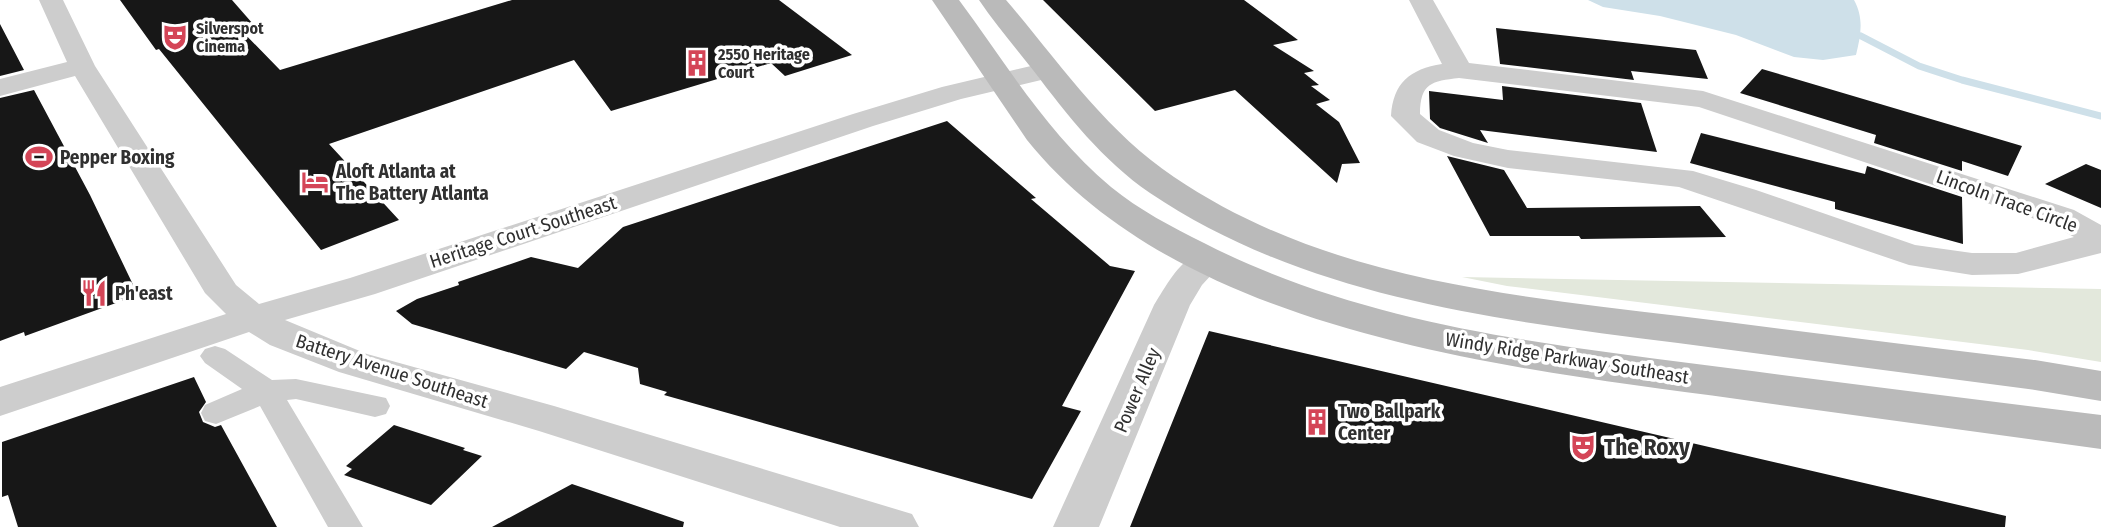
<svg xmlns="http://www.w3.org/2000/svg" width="2101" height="527" font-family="'Fira Sans Condensed',sans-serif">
<rect width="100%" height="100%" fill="#fff"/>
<path fill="#e3e8dc" d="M1462 277 2101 289V362L2028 350 1507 286Z"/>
<path fill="#cee0e9" d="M1588 0H1854C1864 18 1861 35 1856 55L1823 60 1794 57 1736 35 1660 16 1603 7Z"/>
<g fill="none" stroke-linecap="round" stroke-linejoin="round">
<path stroke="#cee0e9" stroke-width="7" d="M1861 36 1919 66 1962 80 2101 116"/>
</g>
<path fill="#171717" d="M120 0H232L253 24 239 28 280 70 512 0H779L852 55 785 76 771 63 611 111 574 60 329 144 399 220 321 250 159 49 156 50Z
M1043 0H1244L1298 40 1273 45 1314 71 1304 73 1319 85 1311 86 1330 100 1316 104 1339 122 1360 163 1342 164 1337 183 1235 90 1155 111Z
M0 24 24 70 0 76Z
M1496 28 1696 50 1708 79 1631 71 1634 80 1500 64Z
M1762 69 2022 146 2008 176 1962 161V171L1874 143 1876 135 1740 93Z
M1502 86 1641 103 1657 152 1480 130 1488 143 1440 128 1430 119 1429 91 1503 100Z
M34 90 90 195 138 295 25 336 24 332 0 341V98Z
M947 121 1036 198 1031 199 1110 266 1135 271 1062 406 1081 411 1032 499 664 395 667 392 640 384 638 368 584 352 566 369 412 324 396 311 417 299 459 285 458 282 531 257 578 268 623 227Z
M1701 133 1865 174 1867 166 1962 197 1963 244 1835 209V202L1690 163Z
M1447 156 1504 170 1527 208 1700 206 1726 237 1581 239 1579 236H1490Z
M2086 164 2101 170V208L2045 184Z
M1209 331 2006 516 2005 527H1130Z
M194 377 206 402 199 412 203 422 215 427 221 425 277 527H18L8 495 2 497V442Z
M394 425 465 448 463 450 482 456 431 505 344 475 352 469 346 466Z
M572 484 684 522 683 527H492Z"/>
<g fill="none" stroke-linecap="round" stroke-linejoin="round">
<path fill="#cdcdcd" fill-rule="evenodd" d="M215 346 225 349 272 380 296 379 386 398 390 406 386 414 375 417 296 399 287 400 363 527H328L260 406 216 424 205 421 201 413 205 405 242 389 205 363 200 356 205 349Z"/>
<path fill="#cdcdcd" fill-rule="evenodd" d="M39 0H63L95 66 236 285 259 304 350 278 853 114 942 87 1048 62 1058 64 1062 70 1058 76 961 99 873 126 375 294 285 320 367 354 554 406 912 514 919 527H840L539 431 339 372 270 345 249 332 0 416V387L226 314 205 293 75 76 0 96V79L67 62Z
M1409 0H1433L1469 63 1703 91 2074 210 2101 225V253L2018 274 1972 275 1909 265 1679 187 1508 168 1454 156 1417 142 1391 116C1393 83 1410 69 1442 64ZM1459 78 1699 107 2050 224 2074 237 2016 253H1972L1915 245 1756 190 1693 171 1508 150 1473 143 1439 130 1420 114C1420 83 1432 81 1459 78Z
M1208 250 1220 253 1225 260 1202 285 1190 305 1099 527H1053L1154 305C1168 283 1181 256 1208 250Z"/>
<path fill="#bababa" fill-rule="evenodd" d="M932 0H959C1007 65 1048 134 1111 187 1139 210 1172 227 1204 243 1366 326 1550 345 1728 368 1852 384 1977 400 2101 415V449C1980 432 1858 416 1737 399 1507 368 1182 333 1027 140Z
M979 0H1006C1059 62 1105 131 1174 177 1323 278 1505 295 1679 316 1798 331 1916 346 2035 360L2101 371V401L2035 390C1916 374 1797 359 1678 343 1497 320 1306 298 1150 193 1102 160 1068 116 1033 70 1015 47 995 24 979 0Z"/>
</g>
<defs>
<symbol id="theatre-bare" viewBox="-9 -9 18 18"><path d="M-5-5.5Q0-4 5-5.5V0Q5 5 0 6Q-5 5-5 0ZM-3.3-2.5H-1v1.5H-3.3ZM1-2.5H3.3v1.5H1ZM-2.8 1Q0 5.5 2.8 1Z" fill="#d44557" stroke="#fff" stroke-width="2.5" paint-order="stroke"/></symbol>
<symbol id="building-bare" viewBox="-9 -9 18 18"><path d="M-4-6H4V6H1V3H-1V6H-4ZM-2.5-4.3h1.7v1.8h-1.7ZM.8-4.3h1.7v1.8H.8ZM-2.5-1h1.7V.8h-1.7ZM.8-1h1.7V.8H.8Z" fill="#d44557" stroke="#fff" stroke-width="2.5" paint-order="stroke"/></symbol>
<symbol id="stadium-bare" viewBox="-9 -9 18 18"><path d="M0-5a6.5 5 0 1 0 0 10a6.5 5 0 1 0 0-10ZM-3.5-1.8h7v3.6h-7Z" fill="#d44557" stroke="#fff" stroke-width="2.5" paint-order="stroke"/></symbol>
<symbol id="hotel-bare" viewBox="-9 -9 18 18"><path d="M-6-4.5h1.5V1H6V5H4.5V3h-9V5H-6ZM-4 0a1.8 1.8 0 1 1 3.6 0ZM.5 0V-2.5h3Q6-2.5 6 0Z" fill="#d44557" stroke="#fff" stroke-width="2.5" paint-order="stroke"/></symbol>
<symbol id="restaurant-bare" viewBox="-9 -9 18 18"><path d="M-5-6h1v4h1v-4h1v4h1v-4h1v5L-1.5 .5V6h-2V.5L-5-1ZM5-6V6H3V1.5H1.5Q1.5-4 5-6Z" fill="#d44557" stroke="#fff" stroke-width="2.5" paint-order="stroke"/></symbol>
</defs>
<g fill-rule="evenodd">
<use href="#theatre-bare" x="156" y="18" width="38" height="38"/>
<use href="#building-bare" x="678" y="44" width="38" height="38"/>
<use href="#stadium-bare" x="20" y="138" width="38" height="38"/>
<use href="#hotel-bare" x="296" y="163" width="38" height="38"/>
<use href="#restaurant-bare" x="75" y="274" width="38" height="38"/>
<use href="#building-bare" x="1298" y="403" width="38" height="38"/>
<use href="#theatre-bare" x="1564" y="428" width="38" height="38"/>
</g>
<g text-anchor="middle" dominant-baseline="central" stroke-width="7" stroke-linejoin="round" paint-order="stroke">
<g font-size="16" font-weight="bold" fill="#303030" stroke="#fff" text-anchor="start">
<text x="196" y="28">Silverspot<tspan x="196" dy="18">Cinema</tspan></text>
<text x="718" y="54">2550 Heritage<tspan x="718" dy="18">Court</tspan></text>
</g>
<g font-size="19" font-weight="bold" fill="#303030" stroke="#fff" text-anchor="start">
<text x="60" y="157">Pepper Boxing</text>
<text x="336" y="171">Aloft Atlanta at<tspan x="336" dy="22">The Battery Atlanta</tspan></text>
<text x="115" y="293">Ph'east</text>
<text x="1338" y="411">Two Ballpark<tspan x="1338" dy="22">Center</tspan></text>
</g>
<g font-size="19" fill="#303030" stroke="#fff">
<text transform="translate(2007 201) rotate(20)">Lincoln Trace Circle</text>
<text transform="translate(523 232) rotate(-18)">Heritage Court Southeast</text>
<text transform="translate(1567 358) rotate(9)">Windy Ridge Parkway Southeast</text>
<text transform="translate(392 371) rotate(18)">Battery Avenue Southeast</text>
<text transform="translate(1137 390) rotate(-67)">Power Alley</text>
</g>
<g font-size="23" font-weight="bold" fill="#303030" stroke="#fff" text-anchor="start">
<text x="1604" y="447">The Roxy</text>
</g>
</g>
</svg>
